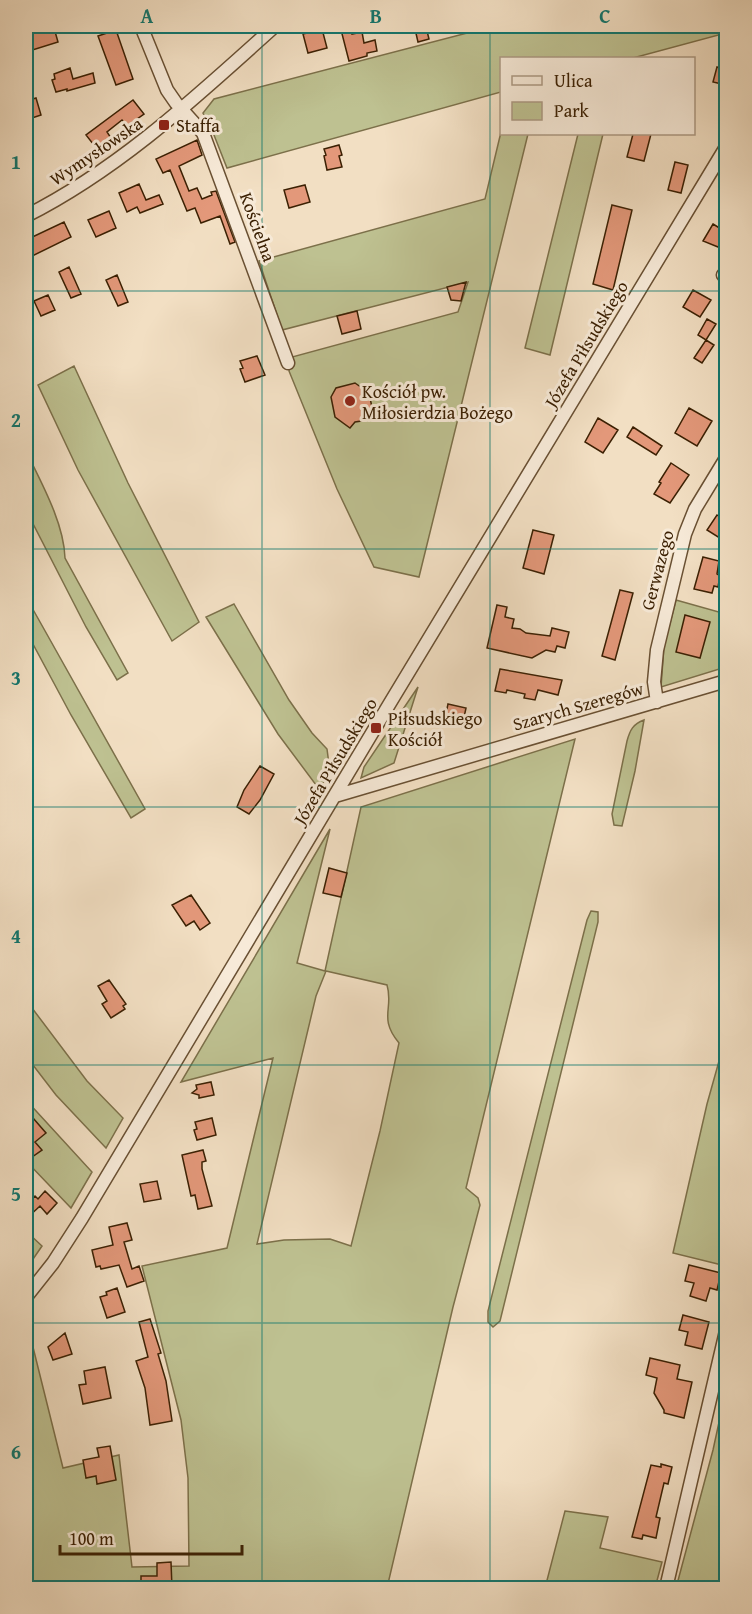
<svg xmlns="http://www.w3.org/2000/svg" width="752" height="1614" font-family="'Gentium Book Plus',serif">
<rect width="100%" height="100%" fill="#f2dfc3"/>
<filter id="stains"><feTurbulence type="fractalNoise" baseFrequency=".00333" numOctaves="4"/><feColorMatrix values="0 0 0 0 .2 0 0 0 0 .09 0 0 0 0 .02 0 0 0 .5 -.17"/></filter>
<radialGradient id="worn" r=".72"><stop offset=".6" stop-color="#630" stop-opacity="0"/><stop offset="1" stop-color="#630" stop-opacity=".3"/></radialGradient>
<path fill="#bec191" stroke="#7c704a" stroke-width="1.5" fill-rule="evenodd" d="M494 26H726V33L633 58H502L501 92 227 168 212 130 203 113 214 99Z
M501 132 502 134H528L419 577 374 567 337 489 289 371 292 357 458 312 468 282 282 330 259 261 485 199Z
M578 134H603L550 355 525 348Z
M74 366 128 483 199 622 172 641 78 470 38 385Z
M26 451C41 482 64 523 65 558L128 673 117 680 86 627 26 510Z
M26 597 145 809 131 818 71 715 26 631Z
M676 600 726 614V667L661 687 664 646Z
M234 604 289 700 312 733 327 749 330 772 319 789 278 734 206 617Z
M418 687 394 763 361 778 364 767Z
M644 720 635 771 622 826 614 825 612 814 627 741C630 730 633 724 644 720Z
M575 739 466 1188 478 1198 480 1205 453 1307 387 1588H26V1319L63 1468 119 1455 132 1567 189 1566 188 1478 181 1420 142 1266 227 1248 273 1058 181 1082 330 829 297 963 325 971 361 807ZM326 971 387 985C394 1008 378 1018 399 1043L380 1131 351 1246 330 1239 284 1240 257 1244 316 996Z
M591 911 598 912V922L500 1321 493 1327 488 1322V1311L587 920Z
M26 1000 87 1081 123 1118 106 1148 56 1095 26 1056Z
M721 1054 726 1056V1266L673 1253 707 1104Z
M26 1100 92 1172 71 1208 26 1161Z
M26 1231 42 1246 29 1265 26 1261Z
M726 1390V1588H676L713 1450Z
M565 1511 608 1517 600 1548 662 1562 655 1588H545Z"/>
<path fill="#e3987a" stroke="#3b2003" stroke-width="1.5" d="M35 26H40L41 31 54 28 58 42 26 52V28Z
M340 26H350L352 34 362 32 364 43 375 40 377 51 367 53V56L349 61Z
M426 27 429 39 418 42 415 29Z
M322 29 327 48 308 53 303 34Z
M116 30 133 79 116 85 98 36Z
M717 67 726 69V85L713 82Z
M70 68 73 79 93 73 95 83 67 91V89L56 92 52 80 55 79 54 74Z
M36 98 41 115 26 120V101Z
M133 100 144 114 127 126 122 120 107 132 111 138 97 149 86 135Z
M633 134H651L644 161 627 157Z
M197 140 202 155 179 166 189 191 197 188 202 199 212 195 211 192 216 191 235 242 230 244 220 216 201 223 195 208 187 211 170 170 163 173 156 159Z
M339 145 342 155 339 156 342 167 327 170 324 156 326 155 324 149Z
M675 162 688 165 681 193 668 190Z
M139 184 146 200 159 195 163 204 140 213 137 207 127 212 119 193Z
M305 185 310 202 289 208 284 190Z
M612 205 632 210 613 290 593 284Z
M109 211 116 228 96 237 88 220Z
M64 222 71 237 26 259V240Z
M713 224 726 232 718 247 703 241Z
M69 267 81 294 71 298 59 272Z
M117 275 128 302 118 306 106 280Z
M466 282 461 301 451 300 447 287Z
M693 290 711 300 700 317 683 307Z
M48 295 55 310 41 316 34 301Z
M357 311 361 329 342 334 337 316Z
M707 319 716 324 706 340 698 335Z
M706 340 714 345 702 363 694 358Z
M257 356 265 375 245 382 240 369 243 368 240 361Z
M355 383 372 395 370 398 373 412 368 420 355 422 350 428 335 417 331 397 336 388Z
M689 408 712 421 697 446 675 433Z
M598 418 618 430 603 453 585 442Z
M633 427 662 446 656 455 627 437Z
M671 463 689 475 670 503 654 494 661 483 659 482Z
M717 515 726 521V542L707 530Z
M533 530 554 535 544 574 523 568Z
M703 557 719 561 717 574 720 576 718 587 714 586 712 593 694 589Z
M620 590 633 593 615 660 602 656Z
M497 605 507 607 505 617 514 619 512 628 520 629 526 633 550 636 552 628 569 632 565 648 557 646 555 652 546 650 532 658 487 648Z
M685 615 710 622 700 658 676 652Z
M500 669 562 680 558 695 538 690 535 700 524 698 525 694 507 690 506 693 495 691Z
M448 704 466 708 462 727 444 723Z
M260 766 274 774 260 800 249 814 237 807 244 790Z
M329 868 347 873 341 897 323 893Z
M191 895 210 923 200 930 194 921 186 926 172 905Z
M109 980 126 1004 123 1006 125 1009 111 1018 102 1004 107 1001 98 986Z
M211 1082 214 1095 199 1098V1095L192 1093 197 1089 196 1085Z
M33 1118 46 1133 35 1142 42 1150 32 1157 26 1151V1125Z
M212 1118 216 1135 197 1140 194 1130 197 1129 195 1122Z
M203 1150 206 1161 202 1162V1169L212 1206 198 1209 195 1195 191 1196 182 1155Z
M157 1181 161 1199 144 1202 140 1184Z
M45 1191 57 1203 47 1214 40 1206 26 1219V1205L35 1196 38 1199Z
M127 1223 132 1240 124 1242 132 1269 139 1266 144 1281 127 1287 119 1265 101 1269 100 1266 96 1267 92 1250 113 1245 109 1227Z
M689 1265 721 1273 717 1290 710 1288 706 1301 690 1296 694 1283 685 1281Z
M117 1288 125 1312 107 1318 100 1297 107 1295 106 1292Z
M683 1315 709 1322 702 1349 685 1345 688 1332 679 1330Z
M150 1319 161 1353 158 1354 166 1381 172 1421 150 1425 145 1388 136 1361 148 1357 139 1322Z
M65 1333 72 1354 53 1360 48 1347Z
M650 1358 680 1365 677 1379 692 1382 684 1418 664 1413V1410L654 1393 657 1378 646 1375Z
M105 1367 111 1398 83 1404 79 1385 86 1384 84 1371Z
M110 1446 116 1480 97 1484 96 1476 86 1478 83 1460 99 1457 97 1448Z
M661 1464 672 1467 668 1484 664 1483 656 1517 660 1518 656 1538 643 1535 642 1539 632 1537 651 1465 661 1467Z
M171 1562 172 1588H141V1576H157V1563Z"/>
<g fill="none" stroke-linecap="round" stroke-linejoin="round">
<defs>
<path id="minor" d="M141 26 167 90 176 103 203 133 288 363
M26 216C121 168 197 96 275 26
M723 275 726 278
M657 702 654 682 657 650 685 534 695 509 726 458
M335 796 726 681
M26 1297 53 1263 82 1218 390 703 726 147
M666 1588 726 1331"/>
</defs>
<use href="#minor" stroke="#695033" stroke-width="15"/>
<use href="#minor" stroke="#f7ead8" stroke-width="12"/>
</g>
<path fill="none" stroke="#0f766e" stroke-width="1.5" stroke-opacity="0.55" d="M262 26V1588M490 26V1588M26 291H726M26 549H726M26 807H726M26 1065H726M26 1323H726"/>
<g fill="#8f2418" stroke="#f7ead8" stroke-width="2">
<rect x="158" y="119" width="12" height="12" rx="3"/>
<circle cx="350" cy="401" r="6"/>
<rect x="370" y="722" width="12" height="12" rx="3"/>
</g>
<g text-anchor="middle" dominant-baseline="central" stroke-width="6" stroke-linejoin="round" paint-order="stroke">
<g font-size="18" fill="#3b2003" stroke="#f7ead8" text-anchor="start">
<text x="176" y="125">Staffa</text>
<text x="362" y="391">Kościół pw.<tspan x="362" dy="21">Miłosierdzia Bożego</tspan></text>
<text x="388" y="718">Piłsudskiego<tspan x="388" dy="21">Kościół</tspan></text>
</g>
<g font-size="18" fill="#3b2003" stroke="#f7ead8">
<text transform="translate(96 151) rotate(-34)">Wymysłowska</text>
<text transform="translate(258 227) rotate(70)">Kościelna</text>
<text transform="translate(586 344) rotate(-59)">Józefa Piłsudskiego</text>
<text transform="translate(657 570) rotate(-75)">Gerwazego</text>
<text transform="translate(578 706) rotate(-16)">Szarych Szeregów</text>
<text transform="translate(335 761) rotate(-59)">Józefa Piłsudskiego</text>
</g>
</g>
<rect width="752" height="1614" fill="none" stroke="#f2dfc3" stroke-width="66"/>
<rect x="500" y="57" width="195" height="78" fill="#f7ead8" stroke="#ac9983" stroke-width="1.5"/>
<rect x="512" y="76" width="30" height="9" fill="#f7ead8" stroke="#ac9983" stroke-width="1.5"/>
<text x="554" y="87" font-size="18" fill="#3b2003">Ulica</text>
<rect x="512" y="102" width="30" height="18" fill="#bec191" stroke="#ac9983" stroke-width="1.5"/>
<text x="554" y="117" font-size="18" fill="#3b2003">Park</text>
<path d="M60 1545v9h182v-9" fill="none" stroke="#3b2003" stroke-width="3"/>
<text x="69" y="1545" font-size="18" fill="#3b2003" stroke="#f7ead8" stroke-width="4.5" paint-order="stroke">100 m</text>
<rect x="33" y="33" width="686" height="1548" fill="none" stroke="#0f766e" stroke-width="2"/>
<g font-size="20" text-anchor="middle" font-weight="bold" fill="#0f766e">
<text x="147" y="23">A</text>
<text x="376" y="23">B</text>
<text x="605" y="23">C</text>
<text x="16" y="169">1</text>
<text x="16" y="427">2</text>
<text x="16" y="685">3</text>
<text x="16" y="943">4</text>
<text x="16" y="1201">5</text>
<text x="16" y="1459">6</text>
</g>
<rect width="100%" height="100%" filter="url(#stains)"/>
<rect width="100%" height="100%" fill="url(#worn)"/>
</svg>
